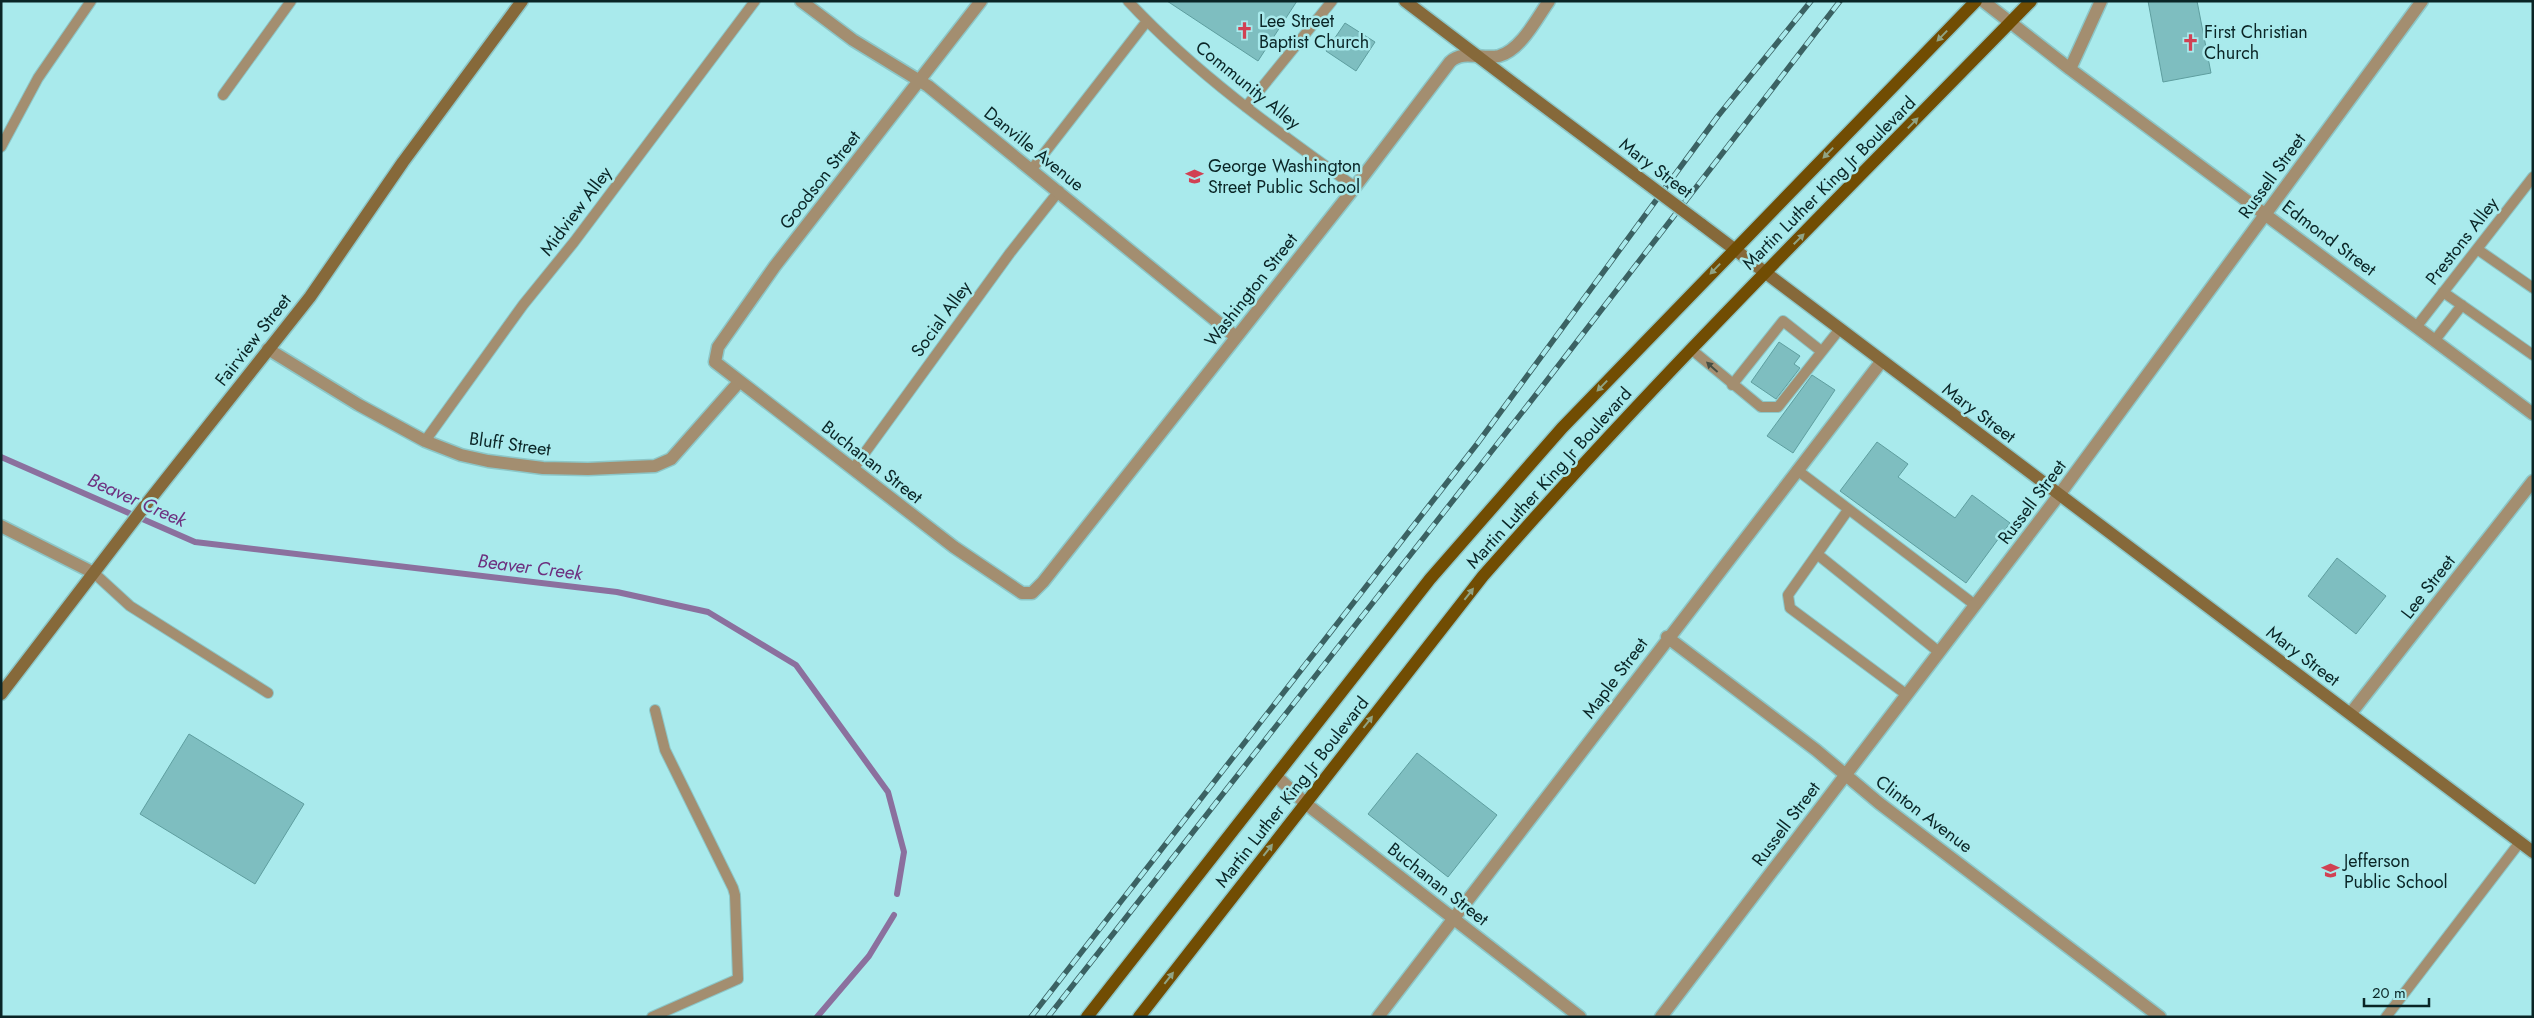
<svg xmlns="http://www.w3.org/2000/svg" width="2534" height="1018" font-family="Jost,sans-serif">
<rect width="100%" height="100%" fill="#a9eaec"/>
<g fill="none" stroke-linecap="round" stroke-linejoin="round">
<path stroke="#8b709e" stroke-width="6" d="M1 457 195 542 617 592 708 612 796 665 888 792 904 852 897 894
M817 1017 869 956 894 915"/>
</g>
<path fill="#7ebec0" stroke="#5e9e9f" d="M1167 1H1297L1258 61Z
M2148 1H2197L2211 73 2163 82Z
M1345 23 1375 42 1356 71 1326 51Z
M1779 342 1800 356 1794 364 1800 368 1776 399 1751 382Z
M1812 375 1835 390 1793 453 1767 436Z
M1877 442 1908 464 1898 477 1955 518 1972 495 2010 523 1966 583 1840 491Z
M2337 558 2386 596 2356 634 2308 596Z
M189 734 304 804 255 884 140 814Z
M1417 753 1497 815 1448 877 1368 814Z"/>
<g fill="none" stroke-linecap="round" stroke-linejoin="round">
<defs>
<path id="lane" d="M1128 1C1195 73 1275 130 1355 187
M223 95 291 1
M1246 107 1332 1
M1 147 38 78 91 1
M1032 169 1147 21
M2477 249 2533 288
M2443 292 2533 355
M2417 326 2533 177
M2435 340 2462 305
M1692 350 1761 407H1778L1839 330
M1732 385 1783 321 1821 351
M425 441 523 305 574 242 755 1
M853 469 1010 253 1059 191
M1797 470 1975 605
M1817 554 1848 510
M94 573 130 606 268 693
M1907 695 1790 608 1788 595 1817 554 1939 652
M652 1017 738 979 735 895 733 888 665 750 655 710
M2386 1017 2520 842"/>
<path id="street" d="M801 1 853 40 928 86 1236 337
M981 1 775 266 718 347 715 362 954 547 1022 593H1032L1043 582 1355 187 1450 62C1463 49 1482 60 1499 56 1521 50 1537 18 1549 1
M1983 1 2070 69 2533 414
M2070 69 2101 1
M268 349 359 405 425 441 461 455 488 461 543 468 588 469 655 466 671 459 739 382
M1 526 94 573
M1667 637 1816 750 1879 803 2160 1017
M2351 713 2533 481
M1276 776 1305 803 1580 1017
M1378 1017 1881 362
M1661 1017 2059 495 2422 1"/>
<path id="secondary" d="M1405 1 1517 86
M1701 224 2533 852
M1 694 144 507 310 297 403 162 522 1"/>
<path id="primary" d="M1087 1017 1430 579 1562 428 1976 1
M1139 1017 1483 576C1657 377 1846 191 2031 1"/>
</defs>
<use href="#lane" stroke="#8cc7c8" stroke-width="12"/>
<use href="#street" stroke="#8cc7c8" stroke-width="15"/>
<use href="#secondary" stroke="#8cc7c8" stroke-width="15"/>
<use href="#primary" stroke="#8cc7c8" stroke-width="15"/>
<use href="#lane" stroke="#a38e70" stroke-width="10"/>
<use href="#street" stroke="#a38e70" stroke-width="12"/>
<use href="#secondary" stroke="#86693a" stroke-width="12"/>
<use href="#primary" stroke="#714d03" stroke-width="12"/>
<defs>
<path id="rail" d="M1031 1017 1477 444 1718 116 1811 1
M1048 1017 1531 401 1840 1"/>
</defs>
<use href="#rail" stroke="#3b6263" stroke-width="5.5"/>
<use href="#rail" stroke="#a9eaec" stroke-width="4" stroke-dasharray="11" stroke-linecap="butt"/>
<defs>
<path id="secondary-bridge" d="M1517 86 1701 224"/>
</defs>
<use href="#secondary-bridge" stroke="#8cc7c8" stroke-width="15" stroke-linecap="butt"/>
<use href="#secondary-bridge" stroke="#86693a" stroke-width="12"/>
</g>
<defs><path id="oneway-solid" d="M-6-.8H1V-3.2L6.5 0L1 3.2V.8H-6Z" transform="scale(1.25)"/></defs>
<g fill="#90a383">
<use href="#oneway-solid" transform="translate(1942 36) rotate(134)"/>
<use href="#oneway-solid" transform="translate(1913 123) rotate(-46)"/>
<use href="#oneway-solid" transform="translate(1828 153) rotate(134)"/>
<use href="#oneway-solid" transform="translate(1799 239) rotate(-45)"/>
<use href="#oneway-solid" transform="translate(1715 269) rotate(134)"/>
<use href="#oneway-solid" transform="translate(1602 386) rotate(134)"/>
<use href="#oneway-solid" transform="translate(1469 594) rotate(-52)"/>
<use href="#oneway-solid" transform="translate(1368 722) rotate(-52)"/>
<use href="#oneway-solid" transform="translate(1268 850) rotate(-52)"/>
<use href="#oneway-solid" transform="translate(1169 978) rotate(-52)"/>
</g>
<use fill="#474f44" href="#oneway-solid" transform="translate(1712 367) rotate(-138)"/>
<defs>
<symbol id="church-bare" viewBox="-9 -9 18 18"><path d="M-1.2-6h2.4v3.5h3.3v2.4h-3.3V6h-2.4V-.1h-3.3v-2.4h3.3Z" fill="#d14153" stroke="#a9eaec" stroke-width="2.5" paint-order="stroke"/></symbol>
<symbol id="school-bare" viewBox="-9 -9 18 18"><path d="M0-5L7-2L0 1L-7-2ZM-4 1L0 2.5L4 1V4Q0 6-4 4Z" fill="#d14153" stroke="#a9eaec" stroke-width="2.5" paint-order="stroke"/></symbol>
</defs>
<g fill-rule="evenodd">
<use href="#church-bare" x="1232" y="18" width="25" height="25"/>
<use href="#church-bare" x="2178" y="30" width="25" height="25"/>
<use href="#school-bare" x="1182" y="164" width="25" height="25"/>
<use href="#school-bare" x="2318" y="858" width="25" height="25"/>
</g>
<g text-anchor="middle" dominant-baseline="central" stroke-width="5" stroke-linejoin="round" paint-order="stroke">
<g font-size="18" fill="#0a2526" stroke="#a9eaec" text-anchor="start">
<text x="1259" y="21">Lee Street<tspan x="1259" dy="21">Baptist Church</tspan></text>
<text x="2204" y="32">First Christian<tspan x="2204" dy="21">Church</tspan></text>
<text x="1208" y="166">George Washington<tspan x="1208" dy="21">Street Public School</tspan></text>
<text x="2344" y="861">Jefferson<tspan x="2344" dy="21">Public School</tspan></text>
</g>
<g font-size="18" fill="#0a2526" stroke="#a9eaec">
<text transform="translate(1248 85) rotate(39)">Community Alley</text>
<text transform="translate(1034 149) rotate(39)">Danville Avenue</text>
<text transform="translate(1656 168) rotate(37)">Mary Street</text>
<text transform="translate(2272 176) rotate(-54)">Russell Street</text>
<text transform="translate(820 180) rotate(-52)">Goodson Street</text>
<text transform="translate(1829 183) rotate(-45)">Martin Luther King Jr Boulevard</text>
<text transform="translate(576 211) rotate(-53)">Midview Alley</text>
<text transform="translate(2329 238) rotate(37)">Edmond Street</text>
<text transform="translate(2462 241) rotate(-52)">Prestons Alley</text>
<text transform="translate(1251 290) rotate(-52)">Washington Street</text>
<text transform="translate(941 319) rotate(-54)">Social Alley</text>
<text transform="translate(253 340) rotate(-52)">Fairview Street</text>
<text transform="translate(1979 413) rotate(37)">Mary Street</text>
<text transform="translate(510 444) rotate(8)">Bluff Street</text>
<text transform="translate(872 462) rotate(38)">Buchanan Street</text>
<text transform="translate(1549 478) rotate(-48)">Martin Luther King Jr Boulevard</text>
<text transform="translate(2032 502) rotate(-53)">Russell Street</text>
<text transform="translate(2428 587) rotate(-52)">Lee Street</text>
<text transform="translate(2303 656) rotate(37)">Mary Street</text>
<text transform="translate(1615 678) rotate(-53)">Maple Street</text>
<text transform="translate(1292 792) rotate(-52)">Martin Luther King Jr Boulevard</text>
<text transform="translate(1924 814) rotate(37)">Clinton Avenue</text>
<text transform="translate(1786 824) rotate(-53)">Russell Street</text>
<text transform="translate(1438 884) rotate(38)">Buchanan Street</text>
</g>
<g font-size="19" font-style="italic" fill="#6d307f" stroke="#a9eaec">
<text transform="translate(137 500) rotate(24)">Beaver Creek</text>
<text transform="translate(530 567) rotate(7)">Beaver Creek</text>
</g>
</g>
<rect width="2534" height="1018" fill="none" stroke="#0a2526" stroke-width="5"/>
<path d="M2364 998v8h65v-8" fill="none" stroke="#0a2526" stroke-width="2.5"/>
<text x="2372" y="998" font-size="15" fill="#0a2526" stroke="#a9eaec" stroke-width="4" paint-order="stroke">20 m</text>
</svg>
